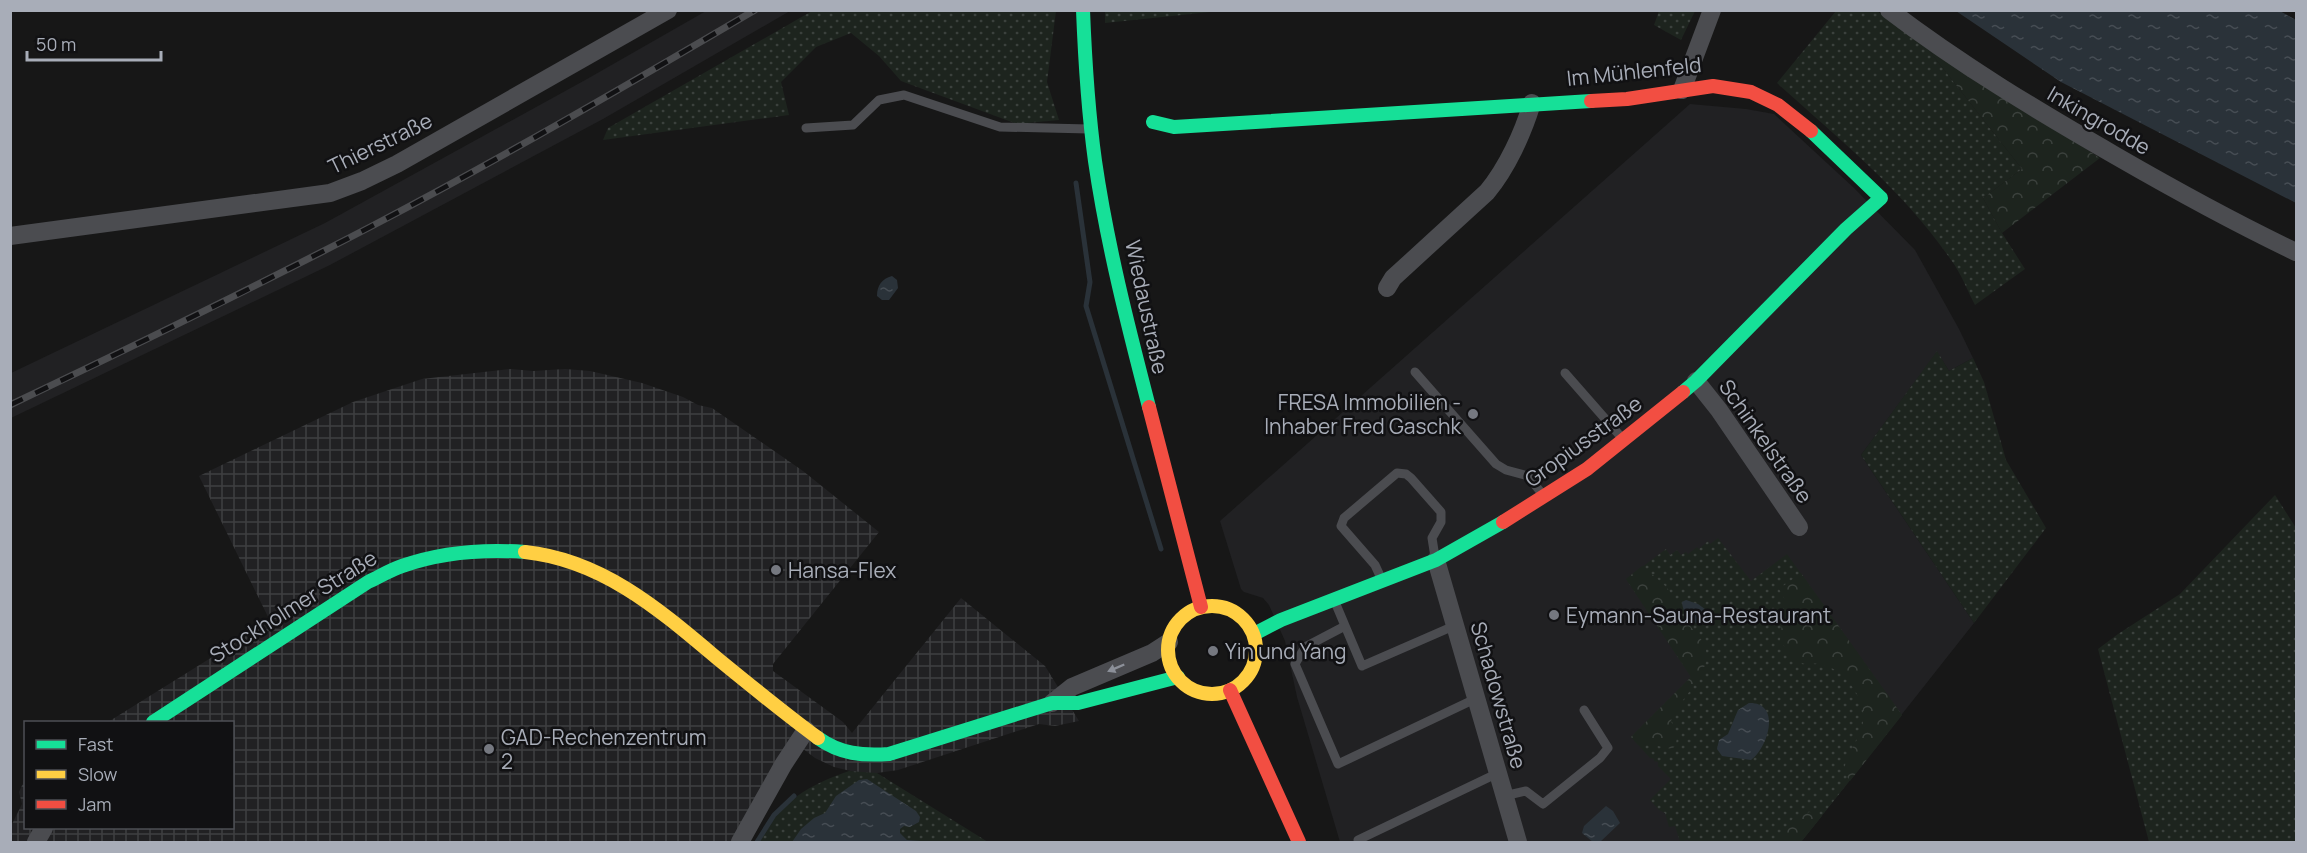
<svg xmlns="http://www.w3.org/2000/svg" width="2307" height="853" font-family="Manrope,sans-serif">
<defs>
<pattern id="industrial-grid" width="8" height="8" patternUnits="userSpaceOnUse" patternTransform="scale(1.5)"><rect width="8" height="8" fill="#212123"/><path d="M0 4h8M4 0v8" fill="none" stroke="#3e3f41"/></pattern>
<pattern id="grass-dots" width="8" height="8" patternUnits="userSpaceOnUse" patternTransform="scale(1.5)"><rect width="8" height="8" fill="#1d241e"/><path d="M2 2h.1M6 6h.1" fill="none" stroke="#3b413d" stroke-width="1.8" stroke-linecap="round"/></pattern>
<pattern id="forest-crowns" width="20" height="18" patternUnits="userSpaceOnUse" patternTransform="scale(1.5)"><rect width="20" height="18" fill="#1d241e"/><path d="M2 6a3 3 0 1 1 6 0M12 15a3 3 0 1 1 6 0" fill="none" stroke="#3b413d"/></pattern>
<pattern id="water-ripples" width="26" height="14" patternUnits="userSpaceOnUse" patternTransform="scale(1.5)"><rect width="26" height="14" fill="#2a3239"/><path d="M2 4q2-2 4 0t4 0M15 11q2-2 4 0t4 0" fill="none" stroke="#464d54"/></pattern>
</defs>
<rect width="100%" height="100%" fill="#171717"/>
<path fill="#212123" d="M706 11H790L603 119 330 265 11 418V373L325 223 587 79Z
M1690 104 1746 109 1774 114 1854 188 1915 250 1959 329 1973 358 1949 371 1937 352 1861 455 1974 623 1801 842H1340L1297 697 1285 641 1269 605 1263 598 1244 592 1241 589 1220 521Z"/>
<path fill="url(#industrial-grid)" d="M511 369 533 371 565 369 590 371 642 383 683 397 698 405 712 408 803 471 879 532 773 664V671L843 722 852 733 961 598 1045 666 1079 721 1055 726 1039 724 898 770 877 773 863 774 834 767 815 758 790 739 732 842H11V826L22 804 19 792 25 779 26 828H232V722H108L270 621 199 476 353 402 422 379Z"/>
<path fill="url(#grass-dots)" d="M812 11H1056L1047 82 1059 120 1017 124 901 81 879 56 851 33 816 47 781 82 789 115 603 140 608 128Z
M1105 11V10L1220 11 1105 23Z
M1659 11H1695L1681 40 1654 25Z
M1836 11H1877L1927 48 2022 169 1983 198 2002 233 2025 269 1975 305C1967 290 1961 273 1951 260 1905 192 1838 138 1777 83Z
M1937 351 1949 371 1973 358 1984 382 2006 460 2046 528 1974 623 1861 455Z
M2275 495 2296 528V842H2149L2098 649 2118 634 2180 594Z
M1718 538 1751 581 1787 554 1902 715 1801 842H1689L1688 840 1680 842 1675 826 1669 827 1665 813 1659 810 1650 800 1671 779 1658 766V762L1654 761V759L1650 758 1631 737 1691 677 1626 579 1666 549 1670 555 1677 550 1681 555 1686 552 1688 554 1697 547 1699 549 1708 541 1710 544Z
M849 771 877 773 988 842H755C782 803 803 787 849 771Z"/>
<path fill="url(#forest-crowns)" d="M1927 48 2100 158 2002 233 1983 198 2022 169Z
M1642 566C1651 574 1663 582 1670 592 1675 600 1678 609 1683 617 1692 631 1710 641 1706 661 1701 684 1679 699 1671 721L1677 735 1676 745 1672 749 1644 743 1638 745 1631 737 1691 677 1626 579Z
M1801 573 1902 715 1850 781C1830 757 1876 739 1860 700 1853 684 1838 667 1820 664 1814 662 1808 666 1802 663 1792 659 1786 649 1780 640L1785 600 1779 589Z
M1810 812 1822 816 1801 842H1780C1786 825 1791 815 1810 812Z"/>
<path fill="url(#water-ripples)" d="M2278 10 2296 20V203L2061 82 1956 11Z
M892 276 897 280 898 288 889 300H882L877 296C877 285 882 279 892 276Z
M1686 600 1698 604 1709 612 1708 623C1695 628 1683 616 1682 602Z
M1749 703C1782 702 1768 748 1751 760L1722 756 1717 749 1719 740 1728 734 1738 710Z
M867 779 916 811 920 817 919 822 910 827 904 826 900 829V833L907 840 920 841 921 842H792L801 829 814 818 825 813 836 796 859 780Z
M1606 806 1613 811 1620 823 1600 842H1593L1582 833 1584 826Z"/>
<g fill="none" stroke-linecap="round" stroke-linejoin="round">
<path stroke="#2a3239" stroke-width="5" d="M1076 183 1090 282 1086 306 1161 549
M757 842 774 815 794 796"/>
<path stroke="#4b4c50" stroke-width="9" d="M806 128 853 125 879 100 904 95 1000 127 1089 129
M1415 372 1496 464 1506 470 1528 476 1543 495
M1565 373 1622 438
M1381 578 1375 565 1341 526 1344 518 1397 473 1406 474 1411 478 1441 512V522L1432 538 1435 557
M1335 602 1362 666 1456 625
M1345 626 1305 647 1295 664 1338 764 1477 698
M1504 796 1526 791 1543 804 1600 758 1608 748 1584 710
M1358 840 1498 773"/>
<path stroke="#4b4c50" stroke-width="18" d="M1889 10C1961 65 2038 111 2116 156 2175 190 2235 223 2296 252
M1682 90 1712 10
M10 236 330 193 362 181 397 164 668 10
M1387 288 1393 278 1487 192C1507 168 1523 133 1532 103
M1696 381 1719 410 1799 527
M1436 560 1518 842
M1052 703 1072 687 1152 653 1169 642
M36 842 44 828
M740 842 783 765 806 730"/>
<path stroke="#16e098" stroke-width="14" d="M1083 10C1085 61 1088 110 1095 161 1107 244 1128 326 1149 407
M1153 122 1174 127 1591 101
M1683 392 1696 381 1846 229 1881 198 1811 131
M1254 634 1281 620 1436 560 1503 522
M153 722 368 582C379 577 390 570 402 566 442 552 484 549 525 552
M818 738C840 754 863 756 889 754L1052 703H1078L1178 677"/>
<path stroke="#ffcf43" stroke-width="14" d="M525 552C603 560 661 611 718 659 751 686 784 713 818 738
M1168 650a44 44 0 1 1 88 0a44 44 0 1 1-88 0Z"/>
<path stroke="#f24e42" stroke-width="14" d="M1591 101 1627 99 1713 86 1751 92 1778 105 1811 131
M1149 407 1201 607
M1503 522 1587 469 1683 392
M1230 690 1299 842"/>
<defs>
<path id="rail" d="M10 405C132 347 253 288 372 226 502 158 629 84 755 10"/>
</defs>
<use href="#rail" stroke="#4b4c4f" stroke-width="7"/>
<use href="#rail" stroke="#111113" stroke-width="4.5" stroke-dasharray="14" stroke-linecap="butt"/>
</g>
<defs><path id="oneway-solid" d="M-6-.8H1V-3.2L6.5 0L1 3.2V.8H-6Z" transform="scale(1.5)"/></defs>
<use fill="#8c9099" href="#oneway-solid" transform="translate(1116 668) rotate(157)"/>
<g fill="#757880" stroke="#111113" stroke-width="2">
<circle cx="1473" cy="414" r="6"/>
<circle cx="776" cy="570" r="6"/>
<circle cx="1554" cy="615" r="6"/>
<circle cx="1213" cy="651" r="6"/>
<circle cx="489" cy="749" r="6"/>
</g>
<g text-anchor="middle" dominant-baseline="central" stroke-width="5" stroke-linejoin="round" paint-order="stroke">
<g font-size="21" fill="#a8adb8" stroke="#111113">
<text transform="translate(1634 71) rotate(-6)">Im Mühlenfeld</text>
<text transform="translate(2099 120) rotate(30)">Inkingrodde</text>
<text transform="translate(380 143) rotate(-26)">Thierstraße</text>
<text transform="translate(1147 307) rotate(78)">Wiedaustraße</text>
<text transform="translate(1583 441) rotate(-36)">Gropiusstraße</text>
<text transform="translate(1766 441) rotate(55)">Schinkelstraße</text>
<text transform="translate(293 606) rotate(-32)">Stockholmer Straße</text>
<text transform="translate(1499 695) rotate(74)">Schadowstraße</text>
</g>
<g font-size="21" fill="#a8adb8" stroke="#111113" text-anchor="start">
<text x="1461" y="402" text-anchor="end">FRESA Immobilien -<tspan x="1461" dy="24">Inhaber Fred Gaschk</tspan></text>
<text x="788" y="570">Hansa-Flex</text>
<text x="1566" y="615">Eymann-Sauna-Restaurant</text>
<text x="1225" y="651">Yin und Yang</text>
<text x="501" y="737">GAD-Rechenzentrum<tspan x="501" dy="24">2</tspan></text>
</g>
</g>
<rect width="2307" height="853" fill="none" stroke="#a8adb8" stroke-width="24"/>
<rect x="24" y="721" width="210" height="108" fill="#111113" stroke="#4d4f55" stroke-width="1.5"/>
<rect x="36" y="740" width="30" height="9" fill="#16e098" stroke="#4d4f55" stroke-width="1.5"/>
<text x="78" y="751" font-size="18" fill="#a8adb8">Fast</text>
<rect x="36" y="770" width="30" height="9" fill="#ffcf43" stroke="#4d4f55" stroke-width="1.5"/>
<text x="78" y="781" font-size="18" fill="#a8adb8">Slow</text>
<rect x="36" y="800" width="30" height="9" fill="#f24e42" stroke="#4d4f55" stroke-width="1.5"/>
<text x="78" y="811" font-size="18" fill="#a8adb8">Jam</text>
<path d="M27 51v9h134v-9" fill="none" stroke="#a8adb8" stroke-width="3"/>
<text x="36" y="51" font-size="18" fill="#a8adb8" stroke="#111113" stroke-width="4.5" paint-order="stroke">50 m</text>
</svg>
